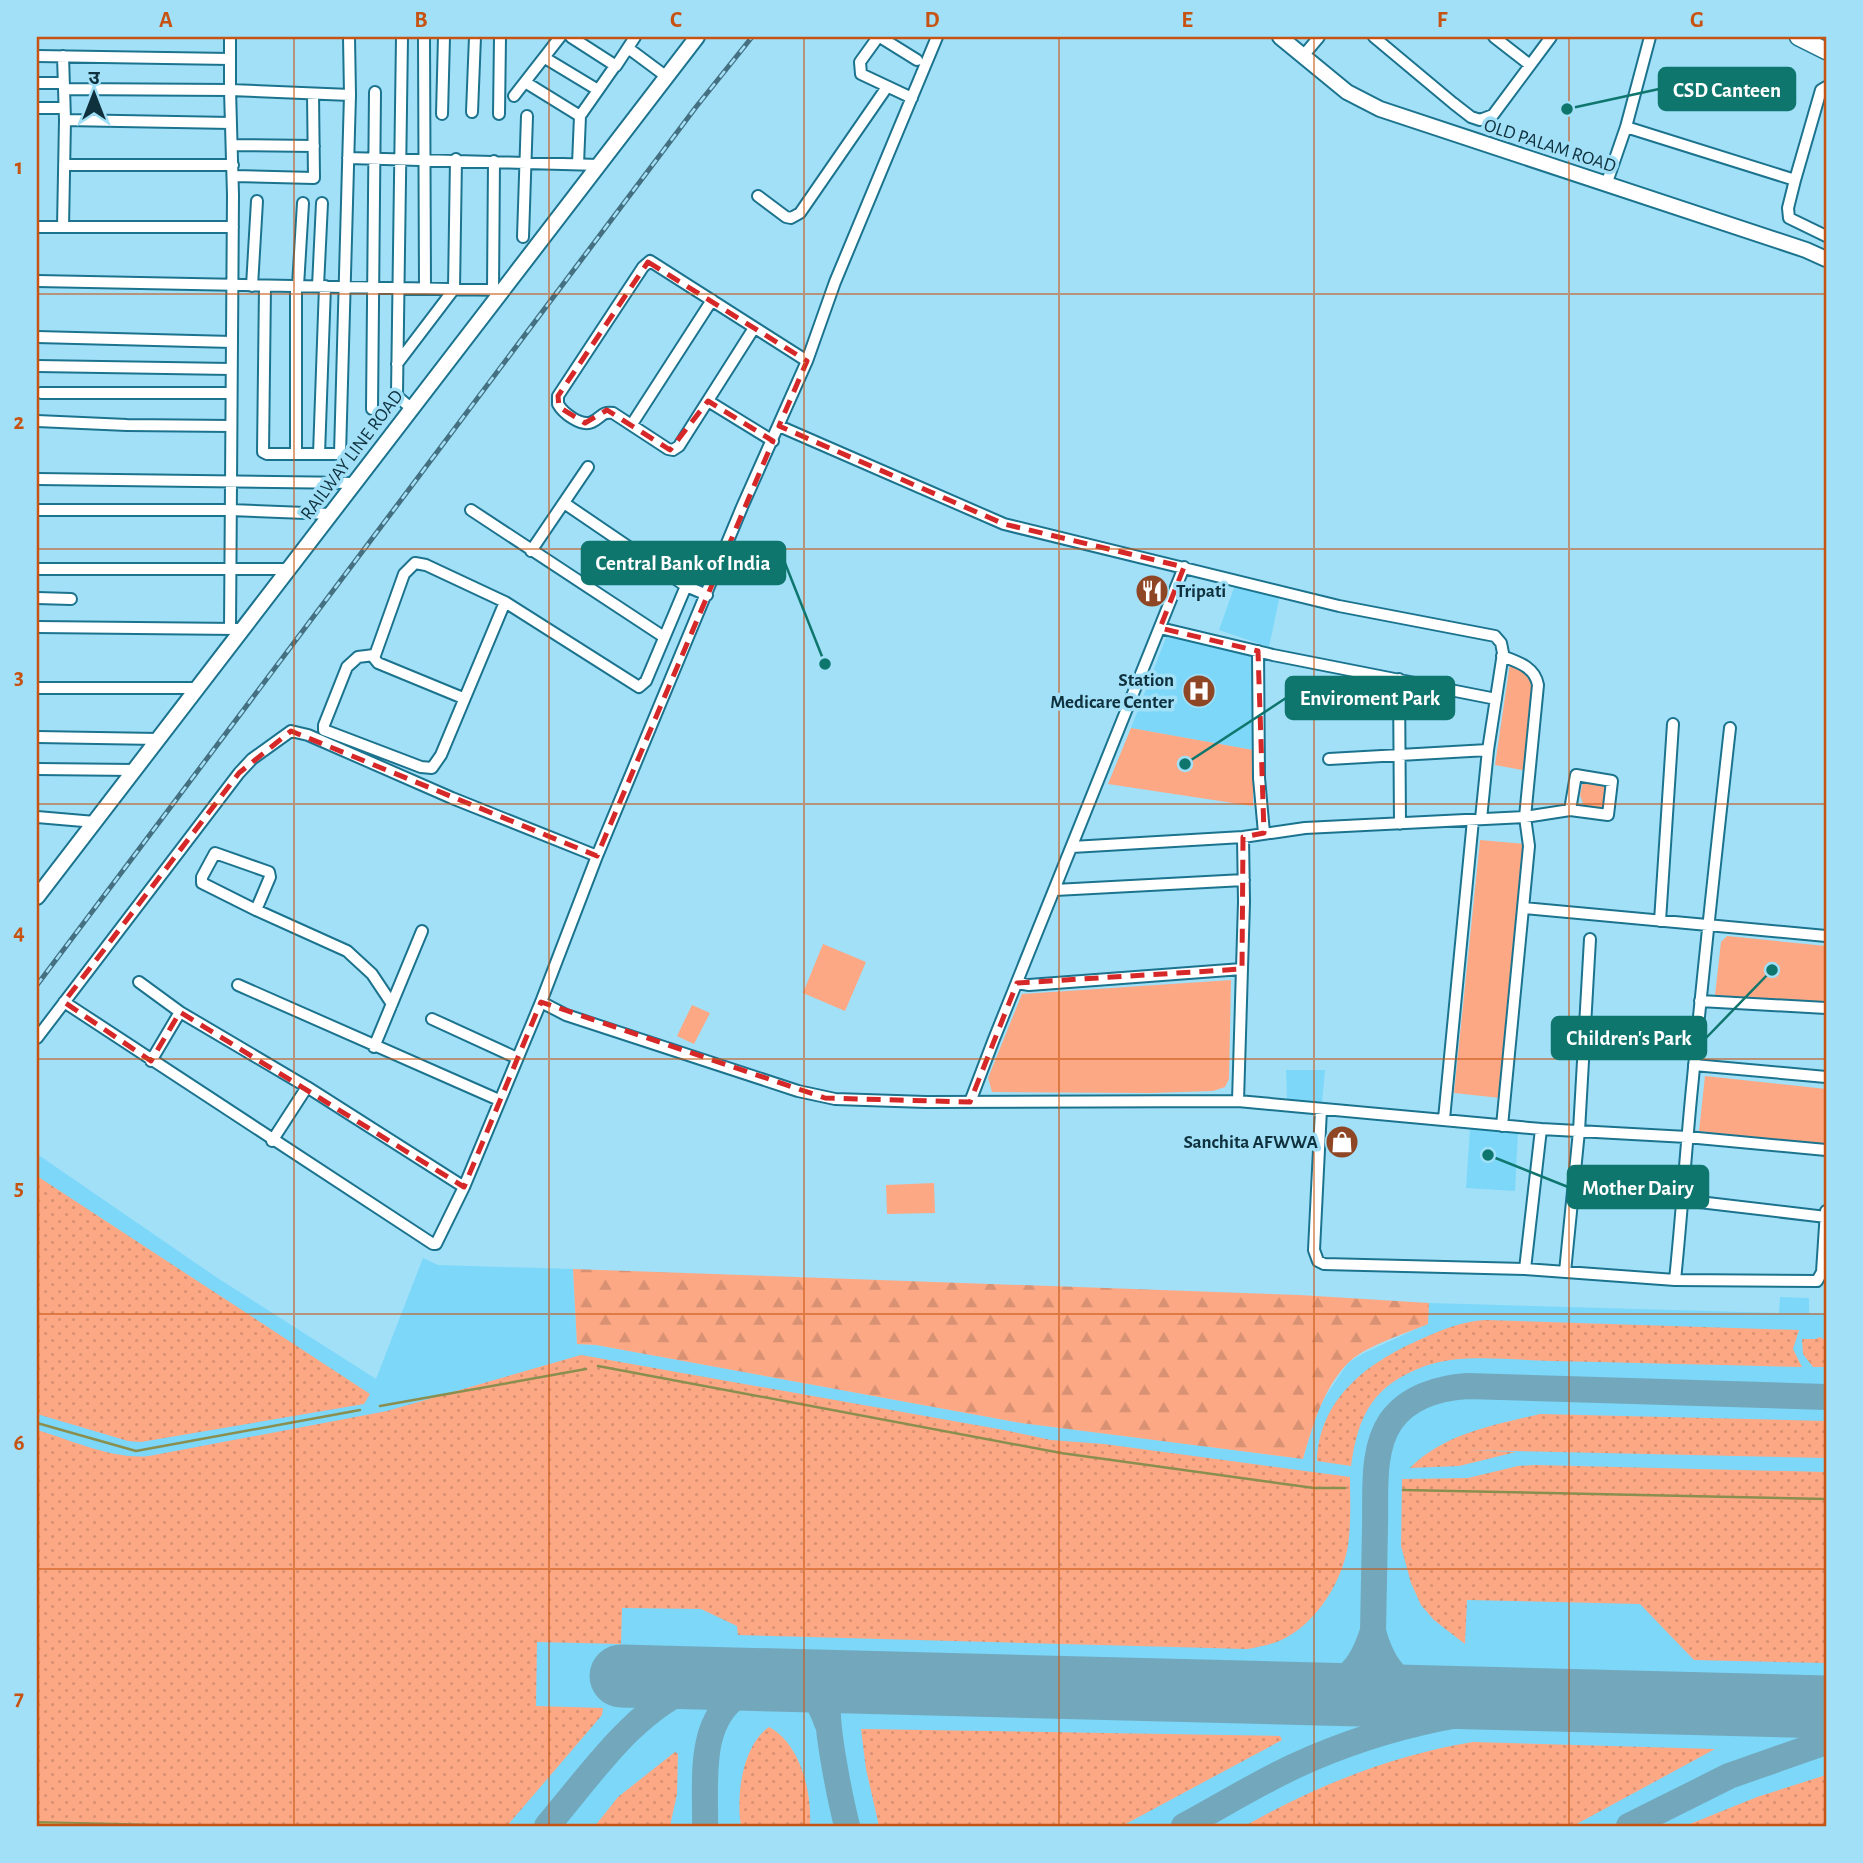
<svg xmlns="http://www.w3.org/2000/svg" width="1863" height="1863" font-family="'Alegreya Sans','Noto Sans Devanagari',sans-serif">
<defs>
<pattern id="grass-dots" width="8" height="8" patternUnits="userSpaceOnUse" patternTransform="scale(1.75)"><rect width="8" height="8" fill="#fda884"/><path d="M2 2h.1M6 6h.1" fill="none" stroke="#d89173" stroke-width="1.8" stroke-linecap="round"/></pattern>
<pattern id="forest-firs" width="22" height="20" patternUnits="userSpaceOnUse" patternTransform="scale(1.75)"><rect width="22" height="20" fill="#fda884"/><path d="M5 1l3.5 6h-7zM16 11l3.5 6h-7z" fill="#d89173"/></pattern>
<pattern id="water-ripples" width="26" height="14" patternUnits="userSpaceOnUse" patternTransform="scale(1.75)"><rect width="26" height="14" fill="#beb657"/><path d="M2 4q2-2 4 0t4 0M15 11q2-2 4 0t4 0" fill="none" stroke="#999549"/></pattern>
</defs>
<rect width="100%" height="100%" fill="#a2e0f8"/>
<path fill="#7cd7f9" d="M1235 585 1280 595 1269 647 1219 630Z
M1167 635 1253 653V750L1131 728Z
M1286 1070H1325L1322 1103 1287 1100Z
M1470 1129 1518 1132 1515 1191 1466 1188Z
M37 1154 216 1277 376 1379 423 1258 438 1265 573 1269 577 1344 596 1345 1021 1423 1303 1459 1316 1415 1325 1397 1343 1370 1349 1362 1364 1353 1427 1324 1429 1303 1779 1313 1780 1297 1809 1298V1313L1826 1314V1826H37Z"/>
<path fill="url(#grass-dots)" d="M37 1176 370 1394 364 1404 141 1442 128 1441 37 1414Z
M1486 1320 1799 1330 1793 1349 1802 1367C1718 1365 1635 1363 1552 1361 1513 1360 1461 1353 1425 1366 1373 1385 1358 1415 1351 1466L1317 1461C1319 1399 1367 1363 1419 1340 1442 1330 1461 1321 1486 1320Z
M1820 1337 1826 1341V1367H1813L1803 1354 1802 1339H1815Z
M581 1355 1004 1430 1051 1440 1104 1444 1350 1477C1350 1497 1351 1517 1349 1537 1346 1577 1317 1625 1279 1641 1269 1645 1258 1647 1247 1649L738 1635 737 1626 701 1609 622 1608 621 1644 537 1642 536 1706 603 1708 602 1715 507 1826H209L37 1822V1430C71 1440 114 1460 149 1456L387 1411Z
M1540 1414 1826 1421V1458L1466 1450 1516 1452 1459 1466 1410 1468C1445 1433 1495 1425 1540 1414Z
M1535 1465 1826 1472V1663L1694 1660 1640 1604 1467 1600 1465 1644 1434 1620 1421 1605 1411 1583 1401 1546 1402 1479 1468 1478 1518 1466Z
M769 1727C801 1744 812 1793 810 1826H741C736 1796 742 1746 769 1727Z
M861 1729 1280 1736 1282 1740 1122 1826H879L866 1769Z
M1473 1742 1715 1749 1573 1826H1245C1315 1786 1393 1755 1473 1742Z
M675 1752 678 1754 677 1794 670 1826H595L618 1797Z
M1826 1775V1826H1685L1757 1797Z"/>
<path fill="url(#forest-firs)" d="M573 1269 1300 1295 1429 1303 1428 1324C1405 1334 1367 1345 1349 1362 1323 1388 1313 1425 1303 1459L1021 1423 596 1345 577 1344Z"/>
<path fill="#fda884" d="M1510 663 1518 666 1536 682 1527 771 1495 765Z
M1131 728 1253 750V806L1108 784Z
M1598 781 1610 784 1606 809H1585L1580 795 1583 782Z
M1480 840 1526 844 1501 1098 1454 1093Z
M1727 936 1826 946V1005L1715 995 1721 942Z
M823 944 866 962 845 1011 803 993Z
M1231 980 1229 1079 1225 1087 1213 1091 1151 1093 992 1092 988 1078 1022 994Z
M692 1005 710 1013 694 1044 677 1036Z
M1705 1076 1826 1089V1147L1699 1131Z
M934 1183 935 1213 887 1214 886 1185Z"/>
<path fill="url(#water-ripples)" stroke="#8a8e4f" stroke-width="2" d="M37 1822 209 1826H37Z"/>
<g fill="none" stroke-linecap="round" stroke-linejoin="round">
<path stroke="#8a8e4f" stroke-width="2.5" d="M598 1366 1061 1453 1314 1488H1345
M380 1406 586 1369
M37 1423 136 1451 360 1410
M1403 1490 1826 1499"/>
<path stroke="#73a8bc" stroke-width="26" d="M782 1680C808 1684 819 1699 827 1723
M1282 1693C1334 1688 1356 1684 1373 1631
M1464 1697C1412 1693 1387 1684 1373 1631 1374 1596 1374 1562 1375 1527 1376 1494 1371 1450 1391 1421 1408 1397 1439 1388 1467 1386L1826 1397
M547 1826C590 1776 634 1708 698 1684 712 1679 727 1680 741 1679
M705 1826C706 1782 697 1721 740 1694 751 1687 765 1684 777 1680
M847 1826C842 1806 821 1710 830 1696 837 1684 852 1684 865 1682
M1184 1826C1221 1806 1258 1783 1297 1765 1393 1721 1483 1707 1588 1700
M1629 1826 1729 1776 1826 1742"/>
<path stroke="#73a8bc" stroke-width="63" d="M621 1676 1826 1707"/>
<defs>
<path id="street" d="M402 37 397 393 398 397 412 409
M424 37 425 288
M571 37 616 66 635 37
M878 37 860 62 861 74 912 98
M880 37 917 60
M1374 37 1453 103 1471 117 1480 120 1493 115 1551 37
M1494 37 1530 65
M628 48 667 77
M37 56 230 59
M63 56 65 120
M1303 56 1319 37
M545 58 598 90
M525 82 580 116 578 164
M37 83H63
M64 89 230 90V37
M514 96 560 37
M37 108H64
M472 112 475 37
M442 114 444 37
M499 114 500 37
M580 116 615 66
M1626 127 1795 180 1821 90 1826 87
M232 145 314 146
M348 158 599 165
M64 165H233
M233 176 314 178 313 94
M1795 180 1788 208 1789 218 1826 236
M1606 185 1626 127 1650 37
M758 196 786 217 791 218 800 213 887 87
M37 227H233
M63 227 65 120 231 123
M523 237 527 116
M37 281 503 290
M252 286 257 201
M265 286 263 452 267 454H340L350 95
M296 286V453
M298 286 303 203
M318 286 322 203
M493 290 494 161
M754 328 679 446 673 450 668 449 613 413C602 411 601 418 592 422 581 427 563 413 558 404V396L643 267 650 261 807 361
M37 337 232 342
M397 364 454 289 456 159
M37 366 231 369
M41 393H231
M708 401 773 441
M372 409 375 92
M37 421 127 425 231 426
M632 424 712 300
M779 426 1004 524 1339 606 1495 636 1501 643 1503 653 1488 750 1481 819
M319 454 325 286
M37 479 355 483
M564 503 686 586 707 595
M37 510H230L331 514
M471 510 664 637
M531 551 588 467
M37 569H289
M37 598 71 599
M37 627 237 629
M1160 628 1273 655 1496 699
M230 629 233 195 230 90 350 95 349 37
M1258 651 1259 778 1264 833
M374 655 358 657 347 667 324 725V730L421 767 432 768 441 755 505 602
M1399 679 1400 824
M37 688H198
M463 698 378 663 374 658 404 574 415 563 426 565 505 602 639 687 646 681 686 586
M37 737 158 739
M1329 759 1488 750
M37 769 135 770
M37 817 95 822
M1072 847 1243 837 1305 828 1525 817 1570 810 1608 815 1612 781 1576 775 1570 810
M1055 890 1244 880
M1523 908 1826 936
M256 910 202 883V877L215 853 269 872 270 877 256 910 347 951 372 974 392 1004
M1660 921 1673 724
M139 982 180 1012 307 1087 464 1187
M1017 983 1029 985 1242 969
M238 985 499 1100
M1700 1001 1826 1008
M64 1002 433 1244H436L464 1187 541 1002 597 856 742 507 807 361 835 282 937 37
M541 1002 566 1015 798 1091 835 1099 926 1102 1238 1101 1541 1129 1525 1269 1675 1280C1682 1213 1686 1145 1693 1078 1704 961 1717 844 1730 728
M432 1019 517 1058
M37 1038 239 773 252 759 291 731 308 735 452 798 597 856
M374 1047 422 931
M151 1061 180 1012
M1694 1065 1826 1077
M1238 1101 1244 902 1243 837
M970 1102 994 1039 1184 567
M1321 1109 1314 1250 1318 1261 1324 1264 1525 1269
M1444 1119 1473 820
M1502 1126 1529 846 1525 817 1538 685C1535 667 1518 662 1502 656
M1541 1129 1687 1137 1826 1150
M272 1141 307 1087
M1682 1200 1826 1217
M1565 1272 1579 1131 1590 939
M1675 1280 1817 1281 1822 1272 1826 1211"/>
<path id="secondary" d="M1280 37 1347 92 1380 109 1806 250 1826 259
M37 897 697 37"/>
<path id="primary" d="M1798 37 1826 51"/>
</defs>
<use href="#street" stroke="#1b738e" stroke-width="14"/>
<use href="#secondary" stroke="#1b738e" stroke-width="18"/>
<use href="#primary" stroke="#1b738e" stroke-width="19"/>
<use href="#street" stroke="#fff" stroke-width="10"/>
<use href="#secondary" stroke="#fff" stroke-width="14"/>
<use href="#primary" stroke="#fff" stroke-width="16"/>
<defs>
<path id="rail" d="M37 985 696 107 752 37"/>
</defs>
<use href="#rail" stroke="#447081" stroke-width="5"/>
<use href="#rail" stroke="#a2e0f8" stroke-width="2.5" stroke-dasharray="8" stroke-linecap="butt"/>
</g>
<path fill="none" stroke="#d62828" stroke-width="5" stroke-dasharray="14 9" stroke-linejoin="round" d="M648 262 807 361 779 426 1004 524 1184 567 1160 628 1258 651 1264 833 1243 837 1242 969 1017 983 970 1102 825 1098 541 1002 464 1187 180 1012 151 1061 64 1002 239 773 291 731 597 856 773 441 708 401 670 450 607 410 585 423 559 407 558 396Z"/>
<path fill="none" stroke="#c75313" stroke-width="2" stroke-opacity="0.55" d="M294 37V1826M549 37V1826M804 37V1826M1059 37V1826M1314 37V1826M1569 37V1826M37 294H1826M37 549H1826M37 804H1826M37 1059H1826M37 1314H1826M37 1569H1826"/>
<defs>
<symbol id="restaurant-disc" viewBox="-11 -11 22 22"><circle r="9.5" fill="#8e4624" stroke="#a2e0f8"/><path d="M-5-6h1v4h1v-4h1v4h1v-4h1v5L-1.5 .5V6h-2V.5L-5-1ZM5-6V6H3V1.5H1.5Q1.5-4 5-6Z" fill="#fff"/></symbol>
<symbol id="hospital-disc" viewBox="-11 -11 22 22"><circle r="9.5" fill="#8e4624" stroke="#a2e0f8"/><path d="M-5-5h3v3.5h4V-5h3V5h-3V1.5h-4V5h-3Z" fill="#fff"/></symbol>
<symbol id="shop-disc" viewBox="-11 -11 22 22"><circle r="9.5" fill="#8e4624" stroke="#a2e0f8"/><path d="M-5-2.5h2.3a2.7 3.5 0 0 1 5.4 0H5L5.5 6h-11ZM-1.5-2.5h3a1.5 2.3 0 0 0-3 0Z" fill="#fff"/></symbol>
</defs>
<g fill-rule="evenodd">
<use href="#restaurant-disc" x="1133" y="572" width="38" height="38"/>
<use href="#hospital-disc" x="1180" y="672" width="38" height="38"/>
<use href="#shop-disc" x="1323" y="1123" width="38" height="38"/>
</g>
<g text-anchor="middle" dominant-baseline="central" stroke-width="7" stroke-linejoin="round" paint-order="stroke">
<g font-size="19" fill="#0f313d" stroke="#a2e0f8">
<text transform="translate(1550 146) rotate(18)">OLD PALAM ROAD</text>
<text transform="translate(352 455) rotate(-53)">RAILWAY LINE ROAD</text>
</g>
<g font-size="19" font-weight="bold" fill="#0f313d" stroke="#a2e0f8" text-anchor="end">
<text x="1176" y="591" text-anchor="start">Tripati</text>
<text x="1174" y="680">Station<tspan x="1174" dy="22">Medicare Center</tspan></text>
<text x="1318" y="1142">Sanchita AFWWA</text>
</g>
</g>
<path fill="none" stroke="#0f766e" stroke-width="2.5" d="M1567 109L1659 89M825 664L785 563M1185 764L1286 698M1772 970L1706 1038M1488 1155L1568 1187"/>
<g fill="#0f766e" stroke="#a2e0f8" stroke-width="2.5">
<circle cx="1567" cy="109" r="7"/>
<circle cx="825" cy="664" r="7"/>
<circle cx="1185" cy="764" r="7"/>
<circle cx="1772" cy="970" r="7"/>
<circle cx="1488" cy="1155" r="7"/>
</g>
<g fill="#0f766e" stroke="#0f766e" stroke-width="2.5">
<rect x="1659" y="68" width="136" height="42" rx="7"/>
<rect x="582" y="542" width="203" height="42" rx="7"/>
<rect x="1286" y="677" width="168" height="42" rx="7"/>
<rect x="1552" y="1017" width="154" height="42" rx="7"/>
<rect x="1568" y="1166" width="140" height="42" rx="7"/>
</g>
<g font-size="21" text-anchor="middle" font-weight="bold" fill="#fff">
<text x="1727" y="97">CSD Canteen</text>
<text x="683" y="570">Central Bank of India</text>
<text x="1370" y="705">Enviroment Park</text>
<text x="1629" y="1045">Children's Park</text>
<text x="1638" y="1195">Mother Dairy</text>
</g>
<rect width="1863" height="1863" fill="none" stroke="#a2e0f8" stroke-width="77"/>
<g transform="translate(94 94)" stroke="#a2e0f8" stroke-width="5" paint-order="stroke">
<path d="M0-5L12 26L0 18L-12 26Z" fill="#0f313d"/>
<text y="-10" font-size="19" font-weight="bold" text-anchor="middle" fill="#0f313d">उ</text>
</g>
<rect x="38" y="38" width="1787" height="1787" fill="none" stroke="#c75313" stroke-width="2.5"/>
<g font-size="23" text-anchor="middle" font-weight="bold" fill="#c75313">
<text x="166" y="27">A</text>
<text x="421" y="27">B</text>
<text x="676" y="27">C</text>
<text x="932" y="27">D</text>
<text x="1187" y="27">E</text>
<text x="1442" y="27">F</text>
<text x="1697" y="27">G</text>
<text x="19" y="174">1</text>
<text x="19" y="429">2</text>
<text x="19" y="684">3</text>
<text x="19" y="939">4</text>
<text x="19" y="1195">5</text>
<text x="19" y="1450">6</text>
<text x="19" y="1705">7</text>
</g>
</svg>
